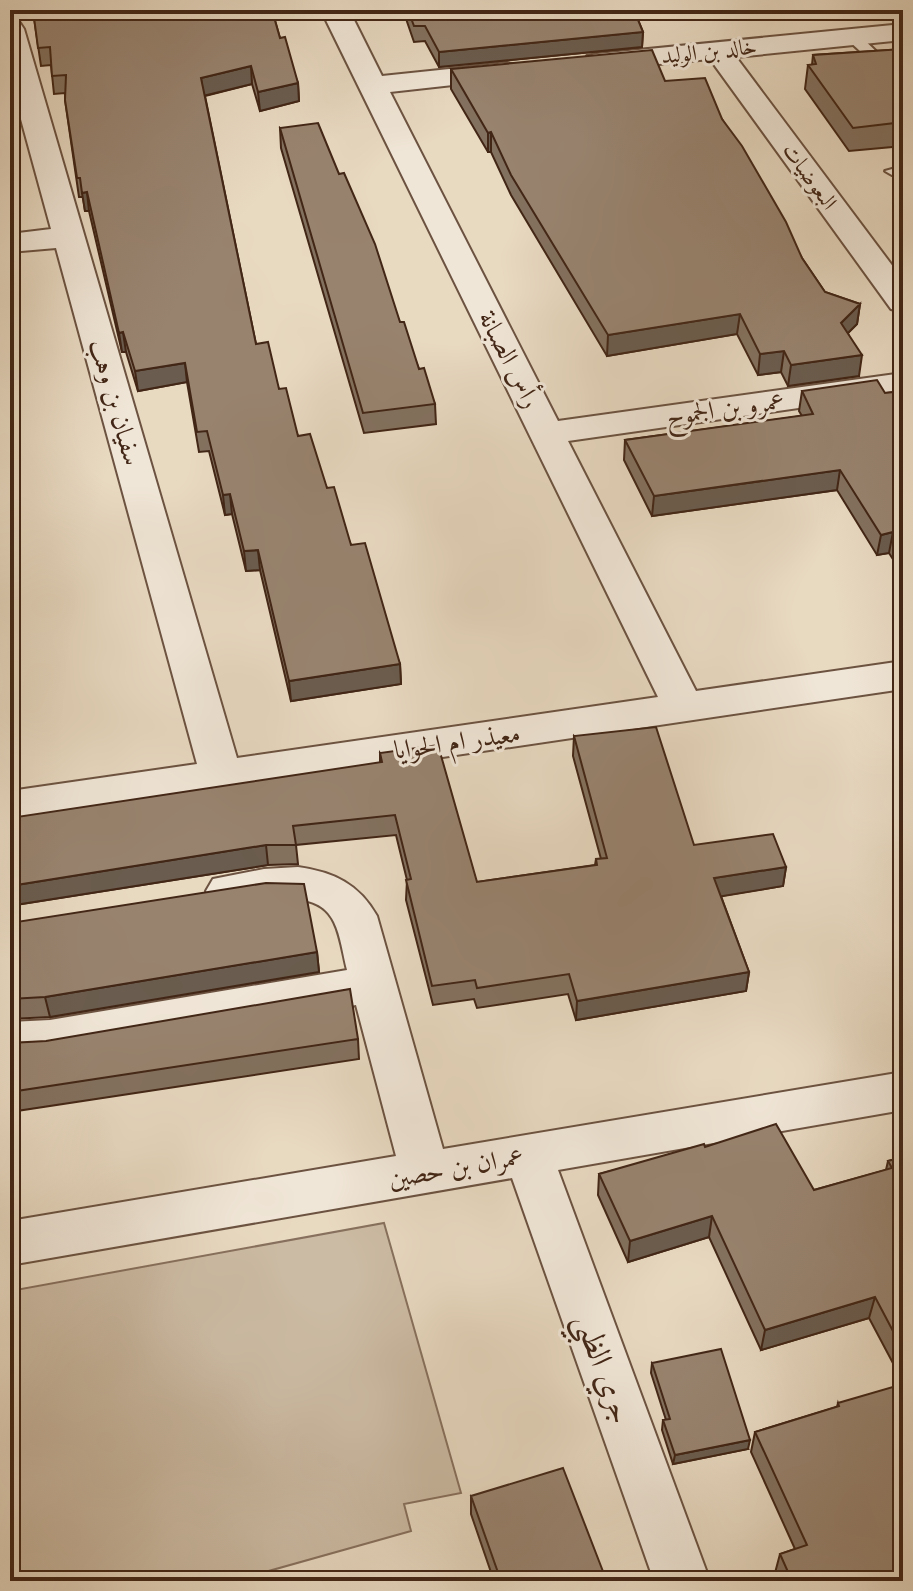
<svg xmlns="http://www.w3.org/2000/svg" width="913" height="1591" font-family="'Libre Caslon Text',Amiri,serif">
<rect width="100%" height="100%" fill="#e8d9c1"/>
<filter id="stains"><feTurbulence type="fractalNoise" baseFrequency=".0025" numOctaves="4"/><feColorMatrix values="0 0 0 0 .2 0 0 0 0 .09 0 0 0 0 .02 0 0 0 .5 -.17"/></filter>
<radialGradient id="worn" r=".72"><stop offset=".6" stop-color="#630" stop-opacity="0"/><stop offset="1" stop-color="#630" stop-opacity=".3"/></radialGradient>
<path fill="#ccbba4" stroke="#87705d" stroke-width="2" d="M384 1223 461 1493 404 1504 411 1531 233 1581H10V1291Z"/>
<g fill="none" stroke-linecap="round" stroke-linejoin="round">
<defs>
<path id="service" d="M848 34H858L882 57 903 61V69L873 63 848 40Z
M903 166V174L892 175 885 171Z"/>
<path id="minor" d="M321 10H349L382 76 507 63 517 65 521 71 517 77 507 79 390 92 558 421 903 373V393L568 441 696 691 903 661V689L10 821V791L197 764 56 248 10 252V234L51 229 10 79V21L20 23 24 29 237 758 658 697Z
M903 24V40L736 57 903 280V312L891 309 710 59 597 70 587 68 583 62 587 56 597 54Z
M298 867C334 872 359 884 377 916L443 1149 903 1072V1110L558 1170 710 1581H654L512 1178 10 1265V1221L396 1156 356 1005 50 1058 10 1060V1022L50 1020 347 970C343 955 341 936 334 922 313 878 247 913 213 903L206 891 213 879 264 869Z"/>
</defs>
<use href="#service" stroke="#6c5341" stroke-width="4"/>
<use href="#minor" stroke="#6c5341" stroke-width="4"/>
<use href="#service" fill="#f0e6d7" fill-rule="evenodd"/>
<use href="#minor" fill="#f0e6d7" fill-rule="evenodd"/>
</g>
<path fill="#83715f" stroke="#422616" stroke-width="2" d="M22 10H272L280 38 298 83 299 101 260 111 252 84 205 96 256 344 279 389 298 436 327 488 351 545 400 664 401 684 291 701 260 570 246 571 232 514 225 515 209 451 199 452 187 382 138 391 126 352H122L89 211H85L83 197H79L65 100V93L54 94 51 65 41 66 33 11 22 12Z
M403 10H820L638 20 643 32 642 47 439 67 425 41 414 42Z
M903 49V146L849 151 805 89 808 65H812L813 55Z
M451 69 665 81 722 119 802 258 825 292 860 304 857 324 848 333 859 376 788 386 781 372 758 375 737 334 607 356 511 195 491 152H488L451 89Z
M280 128 339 174 419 369 435 404 436 424 364 433 281 148Z
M802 391 885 393 903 391V575L889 553 877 555 837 490 652 516 624 460 625 440 802 416 799 411Z
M574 736 694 845 786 867 783 886 721 896 749 972 746 991 576 1020 568 994 477 1008 474 999 433 1005 406 900 407 880 396 835 296 845 298 864 268 865 15 905 380 763V753L477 882 595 865 596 859H601L573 756Z
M10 923 317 952 319 972 50 1017 10 1019Z
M358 1039 359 1059 10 1112V1043Z
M705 1147 814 1190 886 1170 888 1161 903 1157V1382L869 1318 761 1350 709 1237 628 1262 598 1195 599 1174Z
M652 1363 748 1449 673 1464 662 1430 663 1420H666L651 1373Z
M838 1403 903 1581H779L775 1573 780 1554 795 1549 751 1452 755 1432 837 1407Z
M471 1496 604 1574 603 1581H494L471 1514Z"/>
<path fill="#6a5c4e" stroke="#422616" stroke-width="2" d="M643 32 642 47 439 67V52Z
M251 66 252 84 203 96 201 78Z
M298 83 299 101 260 111 258 92Z
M491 132V152H488V133Z
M87 192 89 211H85L82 193Z
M860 304 857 324 838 343 841 323Z
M740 314 737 334 607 356 608 335Z
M123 332 126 352H122L119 333Z
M784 351 781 372 758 375 760 354Z
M862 355 859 376 788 386 791 365Z
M185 363 187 382 138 391 135 371Z
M840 470 837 490 652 516 654 496Z
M230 494 232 514 225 515 223 495Z
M893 532 889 553 877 555 881 535Z
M258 550 260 570 246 571 244 551Z
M400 664 401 684 291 701 289 681Z
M266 845 268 865 15 905 10 886Z
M786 867 783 886 711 898 714 878Z
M317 952 319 972 50 1017 45 997Z
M749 972 746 991 576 1020 577 1001Z
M712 1216 709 1237 628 1262 630 1241Z
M875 1297 869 1318 761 1350 765 1330Z
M750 1440 748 1449 673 1464 675 1455Z
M604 1574 603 1581H581Z"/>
<path fill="#98836f" stroke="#422616" stroke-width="2" d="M33 10H272L280 38 285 37 298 83 258 92 251 66 201 78 256 344 268 342 279 389 286 388 298 436 310 434 327 488 334 487 351 545 365 543 400 664 289 681 258 550 244 551 230 494 223 495 207 431 197 432 185 363 135 371 123 332 119 333 87 192 82 193 80 178H77L65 100 66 75 52 76 50 47 38 48Z
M408 10H634L643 32 439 52 425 26H414Z
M903 49V122L853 128 808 65 816 64 813 55Z
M652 50 665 81 705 78 722 119 742 146 786 222 802 258 825 292 860 304 841 323 862 355 791 365 784 351 760 354 740 314 608 335 511 175 491 132 488 133 451 69Z
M318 123 339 174 344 173 375 244 400 322H404L419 369 424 368 435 404 363 413 280 128Z
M877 380 885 393 903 391V549L893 532 881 535 840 470 654 496 625 440 813 414 802 391Z
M656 727 694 845 773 834 786 867 714 878 749 972 577 1001 569 974 477 988 475 980 432 986 406 880 411 879 395 815 293 826 296 845H266L10 886V818L382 762 380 753 438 745 477 882 597 865 596 859 607 858 574 736Z
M266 883 304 884 317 952 45 997 10 999V923Z
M350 989 358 1039 10 1092V1043L46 1041Z
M776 1124 814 1190 892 1168 888 1161 903 1157V1350L875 1297 765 1330 712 1216 630 1241 599 1174 704 1144 705 1147Z
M721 1349 750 1440 675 1455 663 1420 670 1419 652 1363Z
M903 1384V1581H792L780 1554 807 1545 755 1432 839 1406 838 1403Z
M563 1468 604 1574 581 1581H501L471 1496Z"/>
<g text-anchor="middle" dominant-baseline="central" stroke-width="6" stroke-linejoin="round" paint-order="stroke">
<g font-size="22" fill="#422616" stroke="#f0e6d7">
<text transform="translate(709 51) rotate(-6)">خالد بن الوليد</text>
<text transform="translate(810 176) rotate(54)">البعوضيات</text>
</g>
<g font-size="26" fill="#422616" stroke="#f0e6d7">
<text transform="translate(510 359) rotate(63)">رأس الصبانة</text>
<text transform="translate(116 402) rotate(74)">سفيان بن وهب</text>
<text transform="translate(725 408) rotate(-8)">عمرو بن الجموح</text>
<text transform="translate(457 741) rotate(-8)">معيذر ام الحوايا</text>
<text transform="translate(456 1167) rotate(-10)">عمران بن حصين</text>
</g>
<g font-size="32" fill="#422616" stroke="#f0e6d7">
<text transform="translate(605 1368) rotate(70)">جري الظبي</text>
</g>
</g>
<rect width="913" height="1591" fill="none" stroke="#e8d9c1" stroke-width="40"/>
<rect x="12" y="12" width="889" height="1567" fill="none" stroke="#422616" stroke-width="4"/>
<rect x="20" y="20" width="873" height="1551" fill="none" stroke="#422616" stroke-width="2"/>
<rect width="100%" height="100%" filter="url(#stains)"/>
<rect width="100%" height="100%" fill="url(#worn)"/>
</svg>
